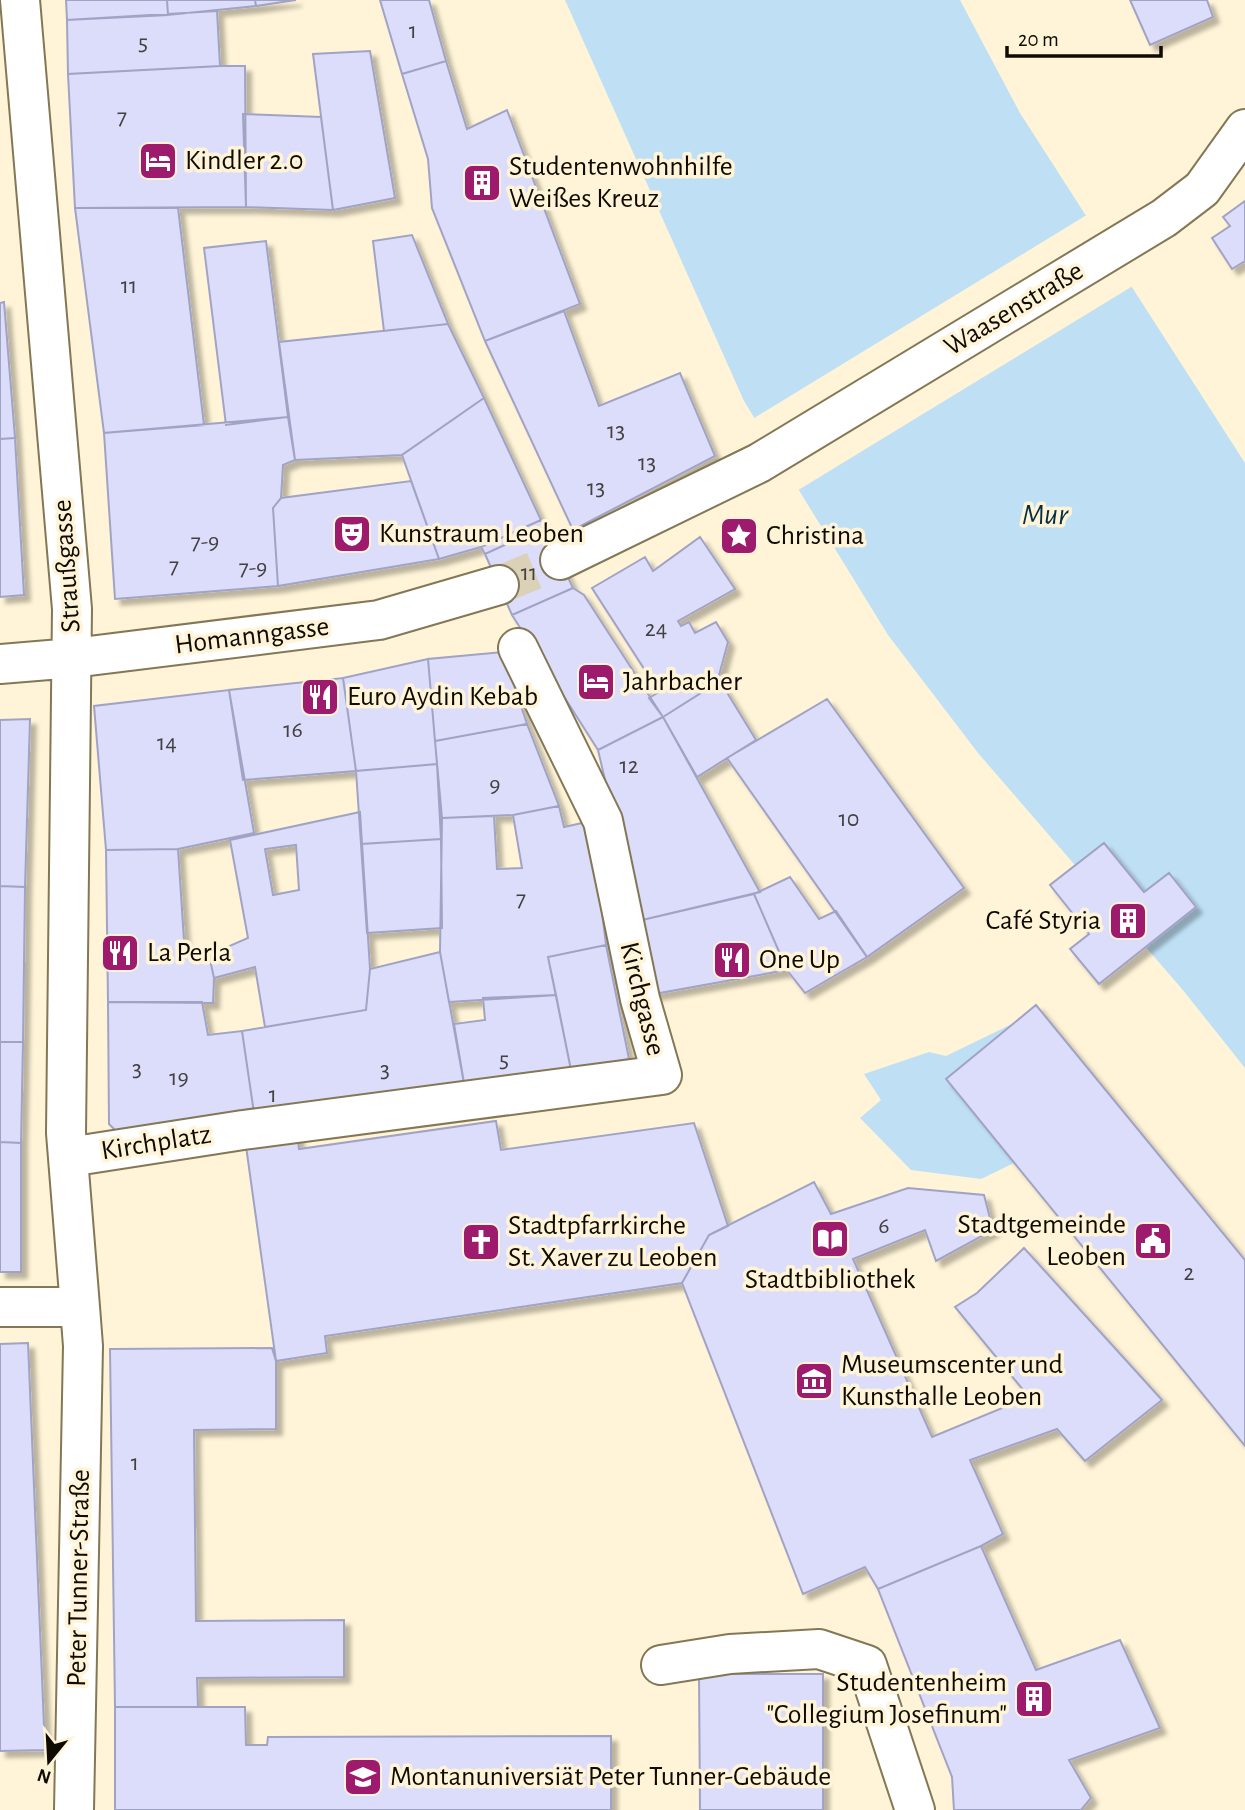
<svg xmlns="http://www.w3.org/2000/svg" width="1245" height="1810" font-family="'Alegreya Sans',sans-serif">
<defs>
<filter id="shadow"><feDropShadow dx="6" dy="6" stdDeviation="2" flood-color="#0004"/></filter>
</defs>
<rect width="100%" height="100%" fill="#fff4d7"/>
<path fill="#bfe0f4" d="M565 0H960L1020 113 1245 463V1068L1182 989 978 753 888 635 744 401Z
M1016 1022 946 1079 1014 1163 981 1179 911 1170 860 1118 881 1100 864 1074 929 1052 946 1056Z"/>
<path fill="#fff4d7" d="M1090 213 1136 284 795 492 751 420Z"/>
<path fill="#dcddfb" stroke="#a1a3c5" stroke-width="2" fill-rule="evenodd" filter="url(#shadow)" d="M66 0H167L168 15 67 20Z
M167 0H255L256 6 168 15Z
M255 0H296L256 6Z
M380 0H429L446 61 402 74Z
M1130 0H1207L1213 17 1150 45Z
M217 11 220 66 68 74 67 20Z
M370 51 395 198 333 210 313 54Z
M446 61 467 129 507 110 580 304 485 341 432 208 428 159 402 74Z
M220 66H245L246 207 75 208 68 74Z
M243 114 321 117 333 210 246 207Z
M1245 201V261L1232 269 1212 238 1230 226 1223 217Z
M75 208H178L204 425 104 433Z
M412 235 448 324 384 331 373 241Z
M266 241 288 417 226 425 204 248Z
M4 302 15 438 0 439V303Z
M564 311 599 406 680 373 715 456 573 530 485 341Z
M448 324 484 398 402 455 295 460 279 342Z
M484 398 541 520 481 547 439 559 402 455Z
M288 417 295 460 283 465 281 498 273 508 278 586 115 599 104 433Z
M15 438 24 595 0 597V439Z
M411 481 439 559 278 586 273 508 281 498Z
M541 520 544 527 485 554 481 547Z
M544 527 573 588 512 615 485 554Z
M700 537 735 589 678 621 681 626 689 622 695 633 716 622 728 642 718 679 720 681 663 717 649 698 659 692 592 588 645 557 653 571Z
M573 588 584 595 663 717 598 750 512 615Z
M503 652 527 724 435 741 428 659Z
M428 659 437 764 356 771 343 678Z
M343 678 356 771 243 780 229 690Z
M720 681 756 740 697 777 663 717Z
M229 690 254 833 178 849 106 850 94 706Z
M827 699 964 888 867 957 727 758Z
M663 717 760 892 638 921 598 750Z
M30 719 25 887 0 886V720Z
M527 724 559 806 513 815 442 818 435 741Z
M437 764 441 839 361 844 356 771Z
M559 806 564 827 591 821 606 945 548 957 556 995 449 1002 440 952 442 818 494 816 497 869 522 868 513 815Z
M360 812 370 969 366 1010 265 1027 255 967 214 978 209 955 248 938 230 840ZM296 845 299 890 273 895 265 849Z
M441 839 442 928 367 933 361 844Z
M1104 843 1144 892 1169 873 1196 907 1099 984 1070 949 1089 934 1050 885Z
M178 849 185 956 209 955 214 978 213 1003 108 1002 106 850Z
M790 877 819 919 836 911 867 957 805 993 787 970 754 894Z
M0 886 25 887 23 1042H0Z
M754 894 787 970 654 994 638 921Z
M606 945 629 1059 571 1070 548 957Z
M440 952 465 1089 255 1120 242 1031 366 1010 370 969Z
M556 995 571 1070 465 1089 454 1024 485 1020 483 998Z
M108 1002H202L208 1035 242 1031 255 1120 126 1141 109 1124Z
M1036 1005 1245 1260V1446L946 1079Z
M0 1042H23L21 1143 0 1142Z
M496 1121 501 1150 694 1123 728 1226 709 1235 682 1283 325 1336 327 1353 276 1361 245 1139 297 1132 299 1149Z
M0 1142 21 1143V1272H0Z
M814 1182 831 1214 908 1188 984 1195 993 1230 936 1261 925 1230 853 1259 932 1437 1029 1397 955 1307 977 1293 1024 1248 1162 1400 1085 1461 1057 1429 970 1460 1003 1534 981 1546 878 1589 865 1567 803 1594 682 1283 709 1235Z
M28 1343 45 1750 0 1751V1344Z
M272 1348 276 1361V1429L194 1430 196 1621 344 1620V1677L197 1678 198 1707H115L110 1349Z
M981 1546 1036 1670 1120 1640 1160 1728 1069 1760 1091 1798 1081 1810H954L952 1777 878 1589Z
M699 1674H823V1810H700Z
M115 1707H245L246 1745H267L268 1737 611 1736V1810H115Z"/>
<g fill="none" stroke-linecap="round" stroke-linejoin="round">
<path stroke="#dbd1b7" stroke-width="38" stroke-dasharray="38 19" stroke-linecap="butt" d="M499 585 560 560"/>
<defs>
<path id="minor" d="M20 0 72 609 66 1133 80 1307
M560 560 759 463 1164 218 1202 189 1245 129
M0 664 73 658 379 620 499 585
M69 1157 243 1130 662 1075 640 999 603 821 518 648
M0 1307H80L83 1346 74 1810
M661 1665 730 1654 819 1649 867 1665 915 1810"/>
</defs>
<use href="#minor" stroke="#837756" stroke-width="42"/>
<use href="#minor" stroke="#fff" stroke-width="38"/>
</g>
<defs>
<symbol id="hotel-square" viewBox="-11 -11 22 22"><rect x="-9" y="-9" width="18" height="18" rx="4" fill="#9d1a6d" stroke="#fff4d7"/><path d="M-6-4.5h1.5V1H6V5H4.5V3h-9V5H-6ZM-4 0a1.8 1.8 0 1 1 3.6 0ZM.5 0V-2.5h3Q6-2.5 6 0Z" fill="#fff"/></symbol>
<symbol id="building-square" viewBox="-11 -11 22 22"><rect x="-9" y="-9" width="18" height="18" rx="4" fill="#9d1a6d" stroke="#fff4d7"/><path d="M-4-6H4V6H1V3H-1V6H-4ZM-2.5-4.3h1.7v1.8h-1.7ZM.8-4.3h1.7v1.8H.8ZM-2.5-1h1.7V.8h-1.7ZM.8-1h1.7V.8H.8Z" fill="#fff"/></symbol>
<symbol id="theatre-square" viewBox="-11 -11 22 22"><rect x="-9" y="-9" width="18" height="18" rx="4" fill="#9d1a6d" stroke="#fff4d7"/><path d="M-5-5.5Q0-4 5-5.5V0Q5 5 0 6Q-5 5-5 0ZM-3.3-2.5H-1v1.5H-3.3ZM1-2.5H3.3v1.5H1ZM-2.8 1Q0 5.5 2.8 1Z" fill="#fff"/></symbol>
<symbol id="sight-square" viewBox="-11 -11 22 22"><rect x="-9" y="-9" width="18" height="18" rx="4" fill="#9d1a6d" stroke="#fff4d7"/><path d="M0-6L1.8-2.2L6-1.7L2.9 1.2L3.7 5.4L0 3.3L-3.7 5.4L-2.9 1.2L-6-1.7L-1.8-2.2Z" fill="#fff"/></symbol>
<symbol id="restaurant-square" viewBox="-11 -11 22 22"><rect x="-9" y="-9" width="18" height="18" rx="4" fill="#9d1a6d" stroke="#fff4d7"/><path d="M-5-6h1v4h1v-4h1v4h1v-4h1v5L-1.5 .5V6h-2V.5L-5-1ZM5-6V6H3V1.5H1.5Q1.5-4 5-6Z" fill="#fff"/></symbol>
<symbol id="library-square" viewBox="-11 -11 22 22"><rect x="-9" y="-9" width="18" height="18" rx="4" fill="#9d1a6d" stroke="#fff4d7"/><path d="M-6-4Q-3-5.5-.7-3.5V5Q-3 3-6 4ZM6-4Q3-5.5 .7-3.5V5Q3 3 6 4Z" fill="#fff"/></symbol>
<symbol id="civic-square" viewBox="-11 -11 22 22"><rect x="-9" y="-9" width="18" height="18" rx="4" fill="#9d1a6d" stroke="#fff4d7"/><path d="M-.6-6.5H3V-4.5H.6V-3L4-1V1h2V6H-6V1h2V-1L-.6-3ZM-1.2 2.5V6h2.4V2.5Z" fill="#fff"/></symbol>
<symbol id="church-square" viewBox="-11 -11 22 22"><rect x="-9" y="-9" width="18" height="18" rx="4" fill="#9d1a6d" stroke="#fff4d7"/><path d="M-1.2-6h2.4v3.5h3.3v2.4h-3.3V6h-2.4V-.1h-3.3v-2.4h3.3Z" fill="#fff"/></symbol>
<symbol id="museum-square" viewBox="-11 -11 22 22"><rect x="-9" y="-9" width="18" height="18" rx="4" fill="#9d1a6d" stroke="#fff4d7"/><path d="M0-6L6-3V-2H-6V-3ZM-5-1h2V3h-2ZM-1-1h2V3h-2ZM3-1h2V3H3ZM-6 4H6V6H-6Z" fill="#fff"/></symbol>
<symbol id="university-square" viewBox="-11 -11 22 22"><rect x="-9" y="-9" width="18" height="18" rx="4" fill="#9d1a6d" stroke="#fff4d7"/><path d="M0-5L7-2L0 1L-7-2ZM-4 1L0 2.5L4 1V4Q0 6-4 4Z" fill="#fff"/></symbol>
</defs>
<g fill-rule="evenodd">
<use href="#hotel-square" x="136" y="139" width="44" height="44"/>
<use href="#building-square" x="460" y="161" width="44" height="44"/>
<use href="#theatre-square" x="330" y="512" width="44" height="44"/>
<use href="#sight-square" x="717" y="514" width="44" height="44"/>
<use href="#hotel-square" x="574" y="660" width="44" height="44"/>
<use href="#restaurant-square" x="298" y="675" width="44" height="44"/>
<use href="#building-square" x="1106" y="899" width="44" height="44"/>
<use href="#restaurant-square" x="98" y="931" width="44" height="44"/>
<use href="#restaurant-square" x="710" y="938" width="44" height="44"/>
<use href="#library-square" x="808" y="1217" width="44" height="44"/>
<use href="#civic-square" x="1131" y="1219" width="44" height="44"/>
<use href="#church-square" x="459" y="1220" width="44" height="44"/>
<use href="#museum-square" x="792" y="1359" width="44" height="44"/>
<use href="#building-square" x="1012" y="1677" width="44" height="44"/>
<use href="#university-square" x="341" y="1755" width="44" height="44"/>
</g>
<g text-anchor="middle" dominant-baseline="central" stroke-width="7" stroke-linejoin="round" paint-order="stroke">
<g font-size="24" fill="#424040">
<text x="413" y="31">1</text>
<text x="143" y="43">5</text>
<text x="122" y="117">7</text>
<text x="129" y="286">11</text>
<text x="616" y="431">13</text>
<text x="647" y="463">13</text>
<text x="596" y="488">13</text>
<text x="205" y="542">7-9</text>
<text x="174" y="566">7</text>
<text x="253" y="568">7-9</text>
<text x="529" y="573">11</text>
<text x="656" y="629">24</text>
<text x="293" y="730">16</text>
<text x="167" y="743">14</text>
<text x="629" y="766">12</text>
<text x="495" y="785">9</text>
<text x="849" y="819">10</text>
<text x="521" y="899">7</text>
<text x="504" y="1060">5</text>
<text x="137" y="1069">3</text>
<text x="385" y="1070">3</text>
<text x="179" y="1078">19</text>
<text x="273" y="1095">1</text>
<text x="884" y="1226">6</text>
<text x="1189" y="1273">2</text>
<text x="135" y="1463">1</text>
</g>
<g font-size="28" fill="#0f0b02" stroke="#fff4d7" text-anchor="start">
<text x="185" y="161">Kindler 2.0</text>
<text x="509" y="167">Studentenwohnhilfe<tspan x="509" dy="32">Weißes Kreuz</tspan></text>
<text x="379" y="534">Kunstraum Leoben</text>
<text x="766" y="536">Christina</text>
<text x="623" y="682">Jahrbacher</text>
<text x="347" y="697">Euro Aydin Kebab</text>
<text x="1101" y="921" text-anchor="end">Café Styria</text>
<text x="147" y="953">La Perla</text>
<text x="759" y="960">One Up</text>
<text x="1126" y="1225" text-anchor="end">Stadtgemeinde<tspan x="1126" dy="32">Leoben</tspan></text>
<text x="508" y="1226">Stadtpfarrkirche<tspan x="508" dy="32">St. Xaver zu Leoben</tspan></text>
<text x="830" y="1280" text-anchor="middle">Stadtbibliothek</text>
<text x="841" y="1365">Museumscenter und<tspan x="841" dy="32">Kunsthalle Leoben</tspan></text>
<text x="1007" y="1683" text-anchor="end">Studentenheim<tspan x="1007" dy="32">"Collegium Josefinum"</tspan></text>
<text x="390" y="1777">Montanuniversiät Peter Tunner-Gebäude</text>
</g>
<g font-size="28" fill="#0f0b02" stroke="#fff4d7">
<text transform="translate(1014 309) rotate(-31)">Waasenstraße</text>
<text transform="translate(67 566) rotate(-94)">Straußgasse</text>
<text transform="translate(252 636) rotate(-7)">Homanngasse</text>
<text transform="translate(642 999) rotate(76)">Kirchgasse</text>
<text transform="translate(156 1143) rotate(-9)">Kirchplatz</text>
<text transform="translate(79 1578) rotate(-89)">Peter Tunner-Straße</text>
</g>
<g font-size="30" font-style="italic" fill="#052e42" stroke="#fff4d7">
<text x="1045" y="515">Mur</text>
</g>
</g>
<g transform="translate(49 1761) rotate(198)" stroke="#fff4d7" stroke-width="5" paint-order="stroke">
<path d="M0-5L12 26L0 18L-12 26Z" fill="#0f0b02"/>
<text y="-10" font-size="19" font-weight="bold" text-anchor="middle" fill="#0f0b02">N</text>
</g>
<path d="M1007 46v10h154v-10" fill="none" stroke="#0f0b02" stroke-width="3.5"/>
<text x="1018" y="46" font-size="21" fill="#0f0b02" stroke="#fff4d7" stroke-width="5" paint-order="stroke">20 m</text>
</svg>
